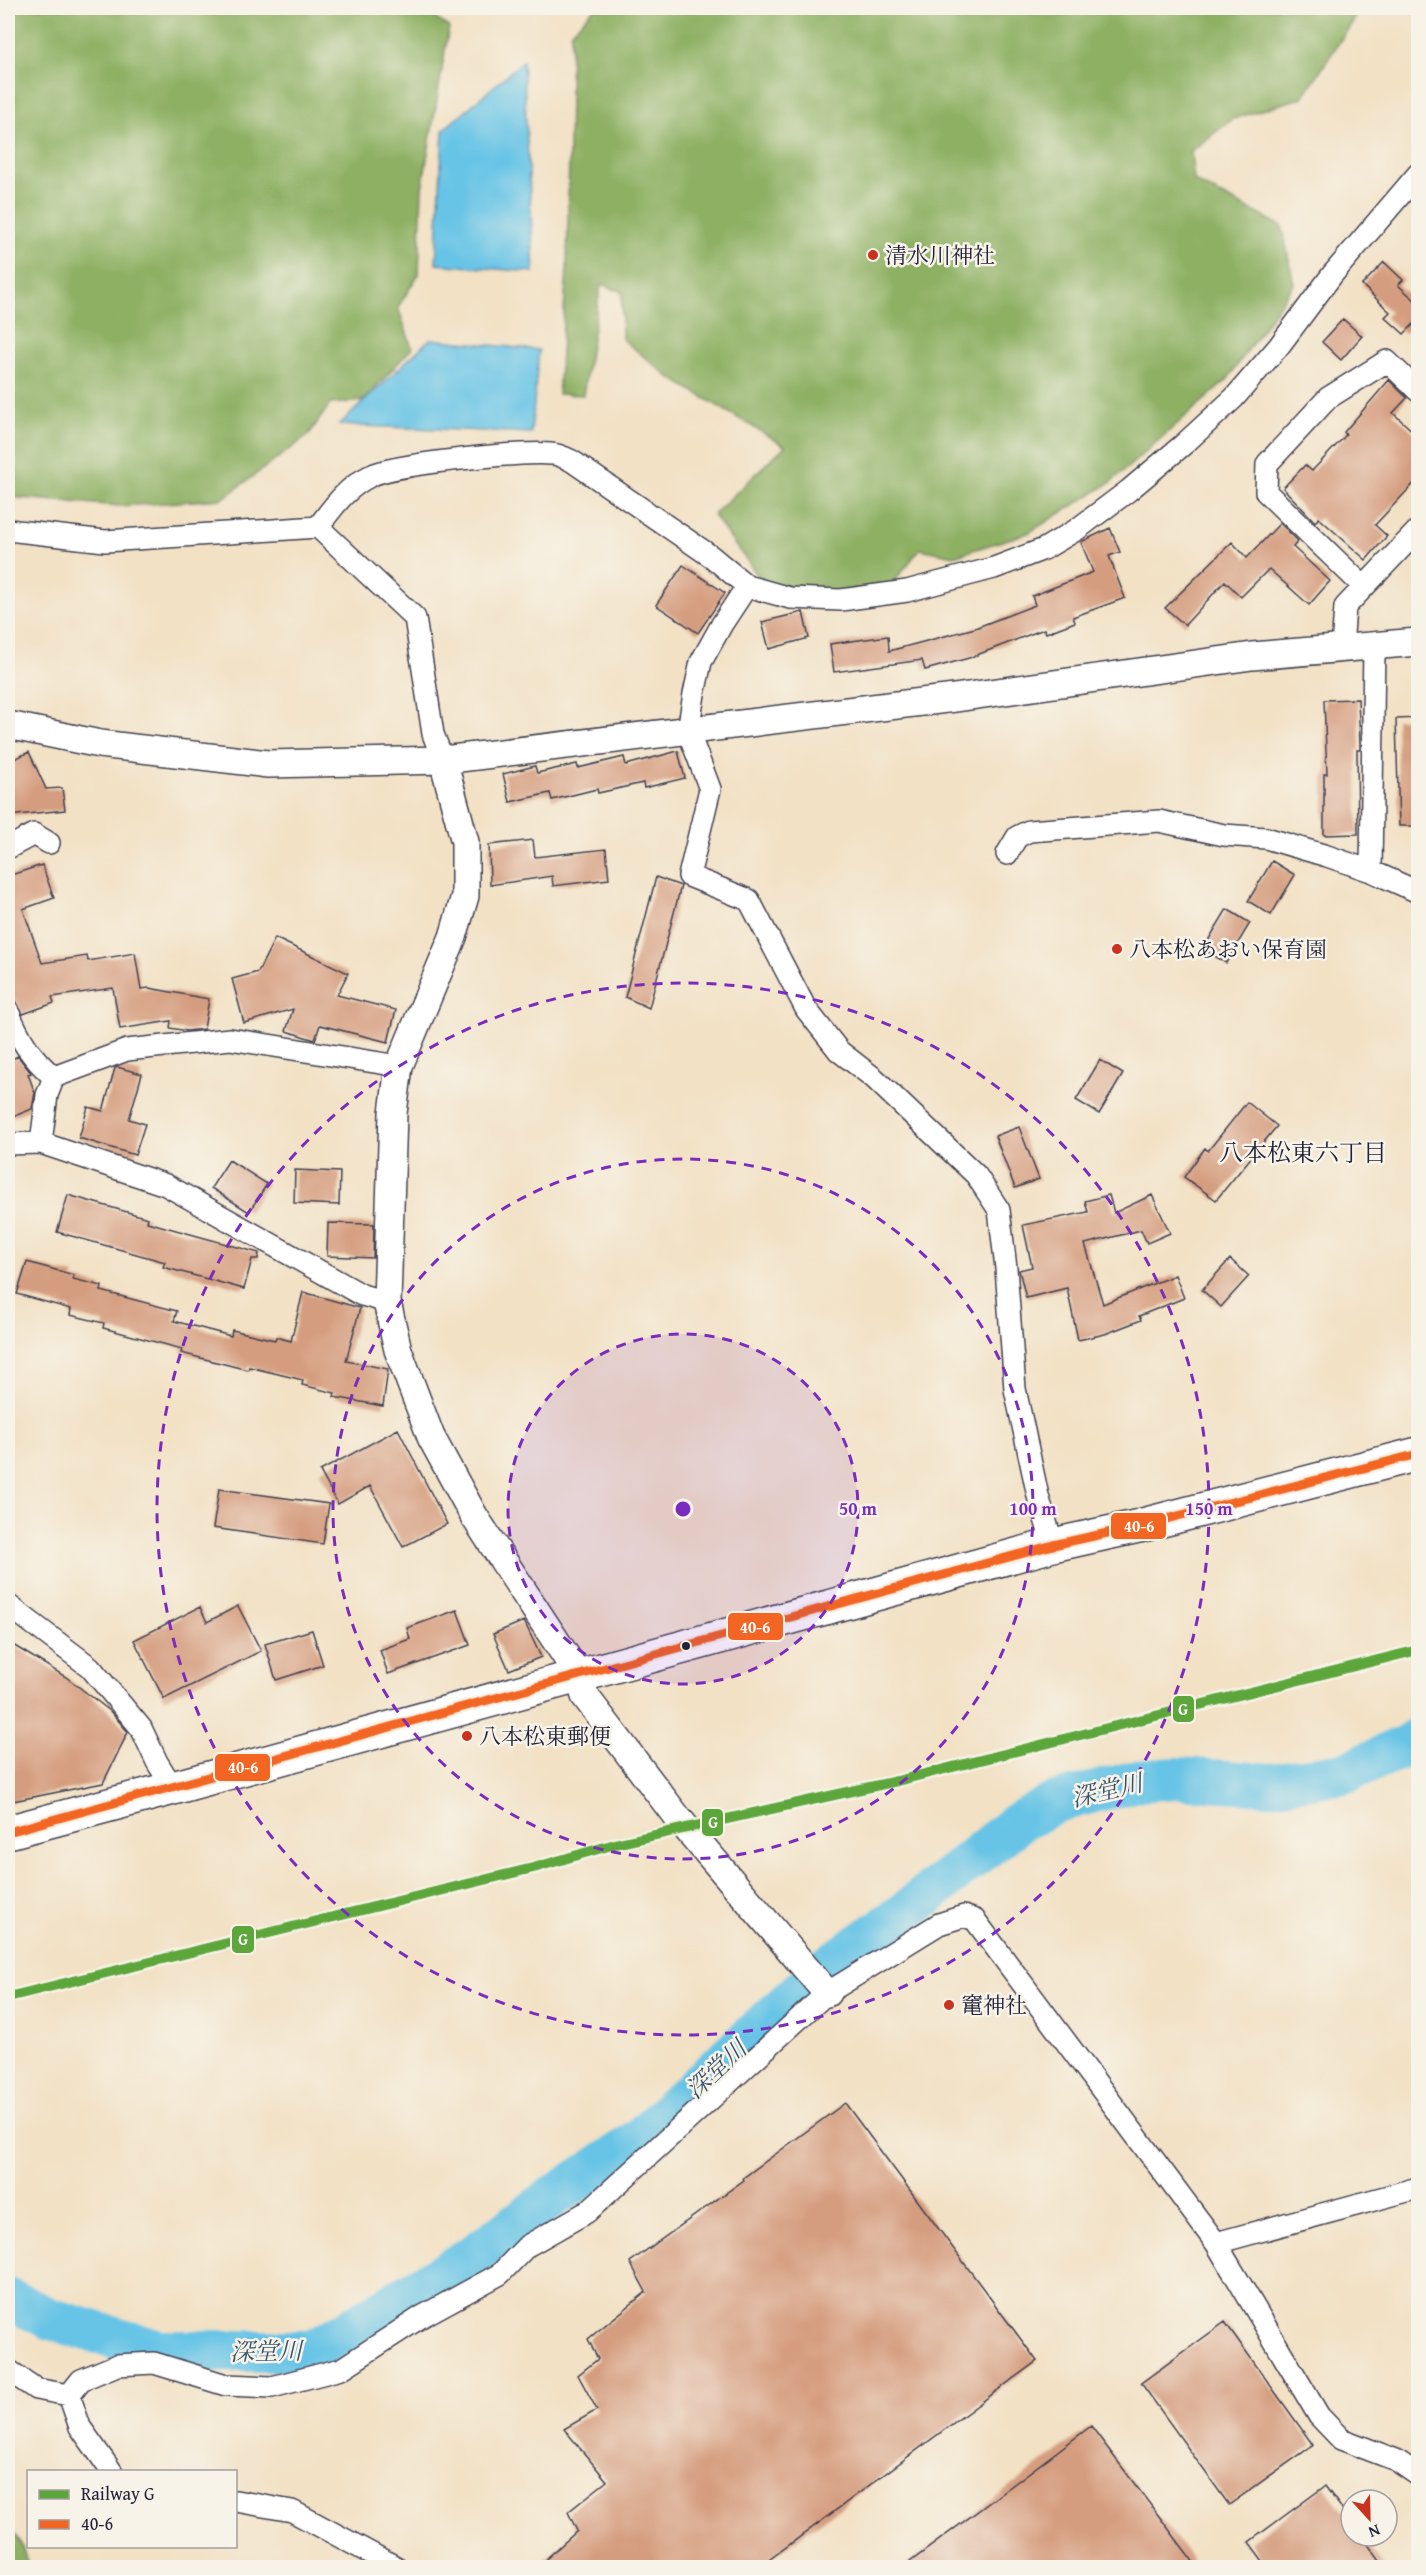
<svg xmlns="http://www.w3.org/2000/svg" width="1426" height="2575" font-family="'Gentium Book Plus','Noto Serif JP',serif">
<rect width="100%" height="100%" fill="#f7f3e8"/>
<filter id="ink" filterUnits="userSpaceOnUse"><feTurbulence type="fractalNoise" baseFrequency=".0167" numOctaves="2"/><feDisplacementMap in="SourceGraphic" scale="12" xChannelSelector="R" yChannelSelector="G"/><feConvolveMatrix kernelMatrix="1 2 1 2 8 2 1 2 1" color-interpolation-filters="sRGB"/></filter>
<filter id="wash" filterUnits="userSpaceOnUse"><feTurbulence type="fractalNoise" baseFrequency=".008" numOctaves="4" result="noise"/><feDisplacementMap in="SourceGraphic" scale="24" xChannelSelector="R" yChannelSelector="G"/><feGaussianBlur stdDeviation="1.35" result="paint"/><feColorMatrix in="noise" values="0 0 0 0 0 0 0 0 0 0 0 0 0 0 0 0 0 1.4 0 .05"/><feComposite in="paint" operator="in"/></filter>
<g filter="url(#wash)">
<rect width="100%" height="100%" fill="#f2e1c5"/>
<path fill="#8eb064" stroke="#586950" stroke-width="1.5" d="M8 8H419L449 27 422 189 419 274 398 307 412 348 363 401 330 404 308 436 222 499 121 506 8 497Z
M595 8H1362L1303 97 1233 119 1191 151 1194 181 1282 226 1294 284 1227 380 1110 483 1028 533 954 556 920 549 892 584 838 593 764 584 713 515 785 446 669 377 622 339V292L601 284 583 395 558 394 567 269 571 32Z
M8 2527 19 2539 29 2567H8Z"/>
<path fill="#68c4e6" stroke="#457390" stroke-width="1.5" d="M523 61 534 272 436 264 443 130Z
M430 339 539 350 531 433 339 425Z"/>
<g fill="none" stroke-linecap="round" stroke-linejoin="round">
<path stroke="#68c4e6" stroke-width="42" d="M8 2299 51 2319 159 2351H312L474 2255 554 2196 636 2142 825 1968 903 1914 1017 1823 1056 1802 1137 1781 1176 1778 1271 1784 1344 1773 1404 1747 1418 1738"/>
</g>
<g id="blocks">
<path fill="#d59d7f" d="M1384 262 1403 280 1398 285 1419 304V319L1404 334 1385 317 1390 312 1362 285Z
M1343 319 1362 336 1341 360 1322 342Z
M1389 380 1407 398 1393 413 1419 437V478L1375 525 1387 536 1366 560 1319 518 1315 522 1283 488 1305 465 1312 471 1346 435 1344 432Z
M1280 523 1298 541 1293 547 1330 581 1309 605 1269 569 1241 597 1225 581 1185 625 1165 608 1232 542 1247 558Z
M1110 528 1120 552 1109 556 1125 598 1073 617 1075 622 1046 633 1044 629 969 658 925 670 922 660 834 672 830 644 888 636 889 651 975 628 1035 605 1032 596 1093 572 1081 542Z
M683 565 725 593 698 633 656 605Z
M803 612 809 638 769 649 762 622Z
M1358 699 1360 744V750H1357L1358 834 1324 835V774H1327L1324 700Z
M1419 718V826H1399L1396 719Z
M678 751 685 778 644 788 643 783 598 793 597 789 552 800 550 793 510 802 503 774 535 766 537 773 577 764 578 768 624 757 626 765Z
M29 752 46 789 62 788 65 810 8 816V762Z
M533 840 535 857 606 849 609 879 553 886 552 876 490 885 489 845Z
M1272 861 1295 875 1271 915 1248 901Z
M42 865 54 898 23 909 42 963 87 956 88 961 135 953 141 989 149 988 209 999 204 1029 187 1031 170 1028 171 1021 120 1029 113 988 52 997 54 1003 23 1014 16 1001 8 999V874L11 875Z
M656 877 681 886 649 1008 625 997Z
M1227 909 1250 923 1226 963 1203 949Z
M275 938 348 973 337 995 396 1010 388 1042 320 1025 315 1040 286 1031 293 1009 244 1023 232 979 258 972Z
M18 1056 31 1073 28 1074 35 1093 32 1109 12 1117 8 1106V1061Z
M1100 1060 1123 1074 1099 1114 1076 1100Z
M117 1067 142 1074 129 1119 145 1124 135 1155 79 1138 88 1107 103 1111 115 1068Z
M1247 1102 1277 1126 1216 1200 1184 1177 1205 1148 1208 1151Z
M1019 1127 1039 1179 1015 1188 995 1136Z
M229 1160 267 1184 249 1212 211 1188Z
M295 1170 340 1172 339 1205 294 1203Z
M68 1195 148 1218 147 1222 259 1253 258 1259H252L244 1289 163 1267 165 1262 57 1232Z
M1109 1195 1114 1213 1152 1195 1170 1233 1147 1243 1141 1230 1085 1244 1103 1304 1175 1275 1184 1298 1139 1316 1141 1320 1105 1334 1078 1340 1067 1288 1026 1298 1019 1270 1032 1267 1023 1225 1088 1212 1085 1201Z
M328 1223 374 1224 373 1258 327 1256Z
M1230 1259 1249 1276 1221 1307 1202 1290Z
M27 1262 74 1275 73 1279 102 1286 101 1291 177 1311 174 1321 231 1336 232 1330 275 1340 276 1337 291 1341 303 1292 360 1308 346 1361 388 1369 383 1406 334 1397 335 1393 302 1385 303 1380 249 1367 248 1370 181 1353 182 1349 103 1328 104 1323 70 1315 71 1309 17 1294Z
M398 1429 447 1524 403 1547 370 1486 338 1504 320 1471Z
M219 1489 329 1504 323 1544 213 1528Z
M238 1606 261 1651 164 1699 134 1640 200 1607 207 1622Z
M457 1610 470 1645 388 1674 380 1650 410 1639 407 1628Z
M524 1621 541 1657 509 1670 493 1634Z
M312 1630 323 1665 276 1680 265 1644Z
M8 1642 66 1677 110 1711 128 1732 103 1783 8 1802Z
M845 2103 1037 2361 758 2568H536L577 2531 568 2512 607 2481 564 2429 597 2410 578 2375 598 2359 588 2339 646 2292 630 2262 744 2180 743 2178Z
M1225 2322 1313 2445 1229 2505 1141 2383Z
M1091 2426 1198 2568H902Z
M1325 2486 1351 2521V2536H1362L1385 2568H1268L1249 2542Z"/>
</g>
</g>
<g filter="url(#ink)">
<use href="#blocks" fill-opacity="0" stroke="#413f50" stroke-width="1.5"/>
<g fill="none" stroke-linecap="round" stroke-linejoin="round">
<defs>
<path id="minor" d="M318 527C334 506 346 488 370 476 392 464 523 451 551 454 558 454 566 458 572 461L712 557 747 586 790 598 841 600 907 591 994 568 1044 549 1076 530 1128 491 1184 444 1234 398 1279 346 1332 275 1418 174
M8 530 105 541 318 527 415 618 433 734 443 760
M747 586 722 624 701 662 694 694 688 731 710 789 689 876 749 900 806 1009 839 1051 874 1078 976 1175 999 1210 1006 1268 1015 1389 1038 1496 1053 1545
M1364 587 1266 492 1267 464 1328 398 1387 361 1418 391
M1342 648 1345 607 1418 530
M8 848 34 834 49 843
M1007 854 1017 837 1029 831 1159 821 1224 835 1266 838 1327 856 1371 871 1418 892
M1371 871 1374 645
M8 1011C19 1038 31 1058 54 1077
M41 1143 47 1095 54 1077 127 1050 230 1039 399 1066
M8 1144 41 1143 166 1185 362 1295 387 1302
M8 1605 90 1667 141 1728 157 1762 173 1788
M1216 2243 1418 2188
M8 2370 36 2389 69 2395
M69 2395 81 2380 117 2365 154 2363 226 2385 272 2387 341 2369 421 2317 500 2274 527 2246 587 2212 827 1993 939 1924 964 1916 975 1920 1216 2243 1319 2416 1341 2439 1396 2460 1418 2475
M69 2395 80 2427 112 2472
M236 2501 292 2511 398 2568"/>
<path id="tertiary" d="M8 725 100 744 268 764 443 760 955 698 1252 656 1418 642
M443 760 465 842V896L453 937 399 1066 393 1113 387 1302 398 1350 431 1437 474 1516 579 1676 585 1696 677 1817 827 1993"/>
<path id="trunk" d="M8 1832 173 1788 1053 1545 1139 1526 1418 1454"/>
</defs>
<use href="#minor" stroke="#413f50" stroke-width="24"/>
<use href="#tertiary" stroke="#413f50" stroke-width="30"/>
<use href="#trunk" stroke="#413f50" stroke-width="36"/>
<use href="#minor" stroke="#fff" stroke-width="21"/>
<use href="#tertiary" stroke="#fff" stroke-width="27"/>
<use href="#trunk" stroke="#fff" stroke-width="33"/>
<defs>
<path id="bus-1" d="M8 1832 1053 1545 1139 1526 1418 1454"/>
</defs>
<use href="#bus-1" stroke="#f7f3e8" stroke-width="14"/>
<use href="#bus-1" stroke="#f26522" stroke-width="9"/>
<defs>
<path id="rail-1" d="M8 1997 537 1867 615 1844 897 1781 1418 1650"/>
</defs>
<use href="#rail-1" stroke="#f7f3e8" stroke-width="15"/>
<use href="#rail-1" stroke="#5da63b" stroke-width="10"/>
</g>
</g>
<circle cx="683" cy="1509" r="175" fill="#7b2cbf" fill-opacity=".12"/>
<g fill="none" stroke="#7b2cbf" stroke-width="3" stroke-dasharray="10 8">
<circle cx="683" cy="1509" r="175"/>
<circle cx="683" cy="1509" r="350"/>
<circle cx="683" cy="1509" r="526"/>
</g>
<g fill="#c8321e" stroke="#f7f3e8" stroke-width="2">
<circle cx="873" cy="255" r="6"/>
<circle cx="1117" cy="949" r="6"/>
<circle cx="467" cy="1736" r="6"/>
<circle cx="949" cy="2005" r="6"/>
</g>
<circle fill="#22223b" stroke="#f7f3e8" stroke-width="2" cx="686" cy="1646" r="5"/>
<g text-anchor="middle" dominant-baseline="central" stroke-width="5" stroke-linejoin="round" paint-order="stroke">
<g font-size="22" fill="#22223b" stroke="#f7f3e8" text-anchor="start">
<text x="885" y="255">清水川神社</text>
<text x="1129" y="949">八本松あおい保育園</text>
<text x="479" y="1736">八本松東郵便</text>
<text x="961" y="2005">竃神社</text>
</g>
<g font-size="24" fill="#22223b" stroke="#f7f3e8">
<text x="1303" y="1152">八本松東六丁目</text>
</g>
<g font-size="24" font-style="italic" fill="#37536e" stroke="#f7f3e8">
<text transform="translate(1107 1790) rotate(-13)">深堂川</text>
<text transform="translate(716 2069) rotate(-43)">深堂川</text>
<text transform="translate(266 2351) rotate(-1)">深堂川</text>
</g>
</g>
<circle cx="683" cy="1509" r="9" fill="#7b2cbf" stroke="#f7f3e8" stroke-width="3"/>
<g font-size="18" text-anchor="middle" font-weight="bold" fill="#7b2cbf" stroke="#f7f3e8" stroke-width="5" stroke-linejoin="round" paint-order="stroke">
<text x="858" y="1515">50 m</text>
<text x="1033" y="1515">100 m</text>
<text x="1209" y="1515">150 m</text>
</g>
<g stroke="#f7f3e8" stroke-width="2">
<rect x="1110" y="1512" width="57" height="28" rx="6" fill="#f26522"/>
<rect x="727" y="1612" width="57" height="29" rx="6" fill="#f26522"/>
<rect x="1172" y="1695" width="23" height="28" rx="6" fill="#5da63b"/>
<rect x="214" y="1753" width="57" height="29" rx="6" fill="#f26522"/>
<rect x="701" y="1808" width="23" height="29" rx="6" fill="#5da63b"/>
<rect x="231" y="1925" width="24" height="29" rx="6" fill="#5da63b"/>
</g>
<g font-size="16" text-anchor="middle" font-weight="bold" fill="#fff">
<text x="1139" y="1532">40-6</text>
<text x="755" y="1633">40-6</text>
<text x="1183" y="1715">G</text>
<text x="243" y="1773">40-6</text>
<text x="713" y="1828">G</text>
<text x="243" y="1945">G</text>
</g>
<rect width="1426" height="2575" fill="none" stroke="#f7f3e8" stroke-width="30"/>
<rect x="27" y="2470" width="210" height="78" fill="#f7f3e8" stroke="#a29fa3" stroke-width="1.5"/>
<rect x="39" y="2490" width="30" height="9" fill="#5da63b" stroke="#a29fa3" stroke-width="1.5"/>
<text x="81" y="2500" font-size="18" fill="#22223b">Railway G</text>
<rect x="39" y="2520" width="30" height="9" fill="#f26522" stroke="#a29fa3" stroke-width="1.5"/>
<text x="81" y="2530" font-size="18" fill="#22223b">40-6</text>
<g transform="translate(1369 2518) rotate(158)"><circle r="28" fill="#f7f3e8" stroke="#a29fa3" stroke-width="1.5"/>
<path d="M0-4.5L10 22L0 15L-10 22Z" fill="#c8321e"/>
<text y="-9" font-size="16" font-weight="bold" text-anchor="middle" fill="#22223b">N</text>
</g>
</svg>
